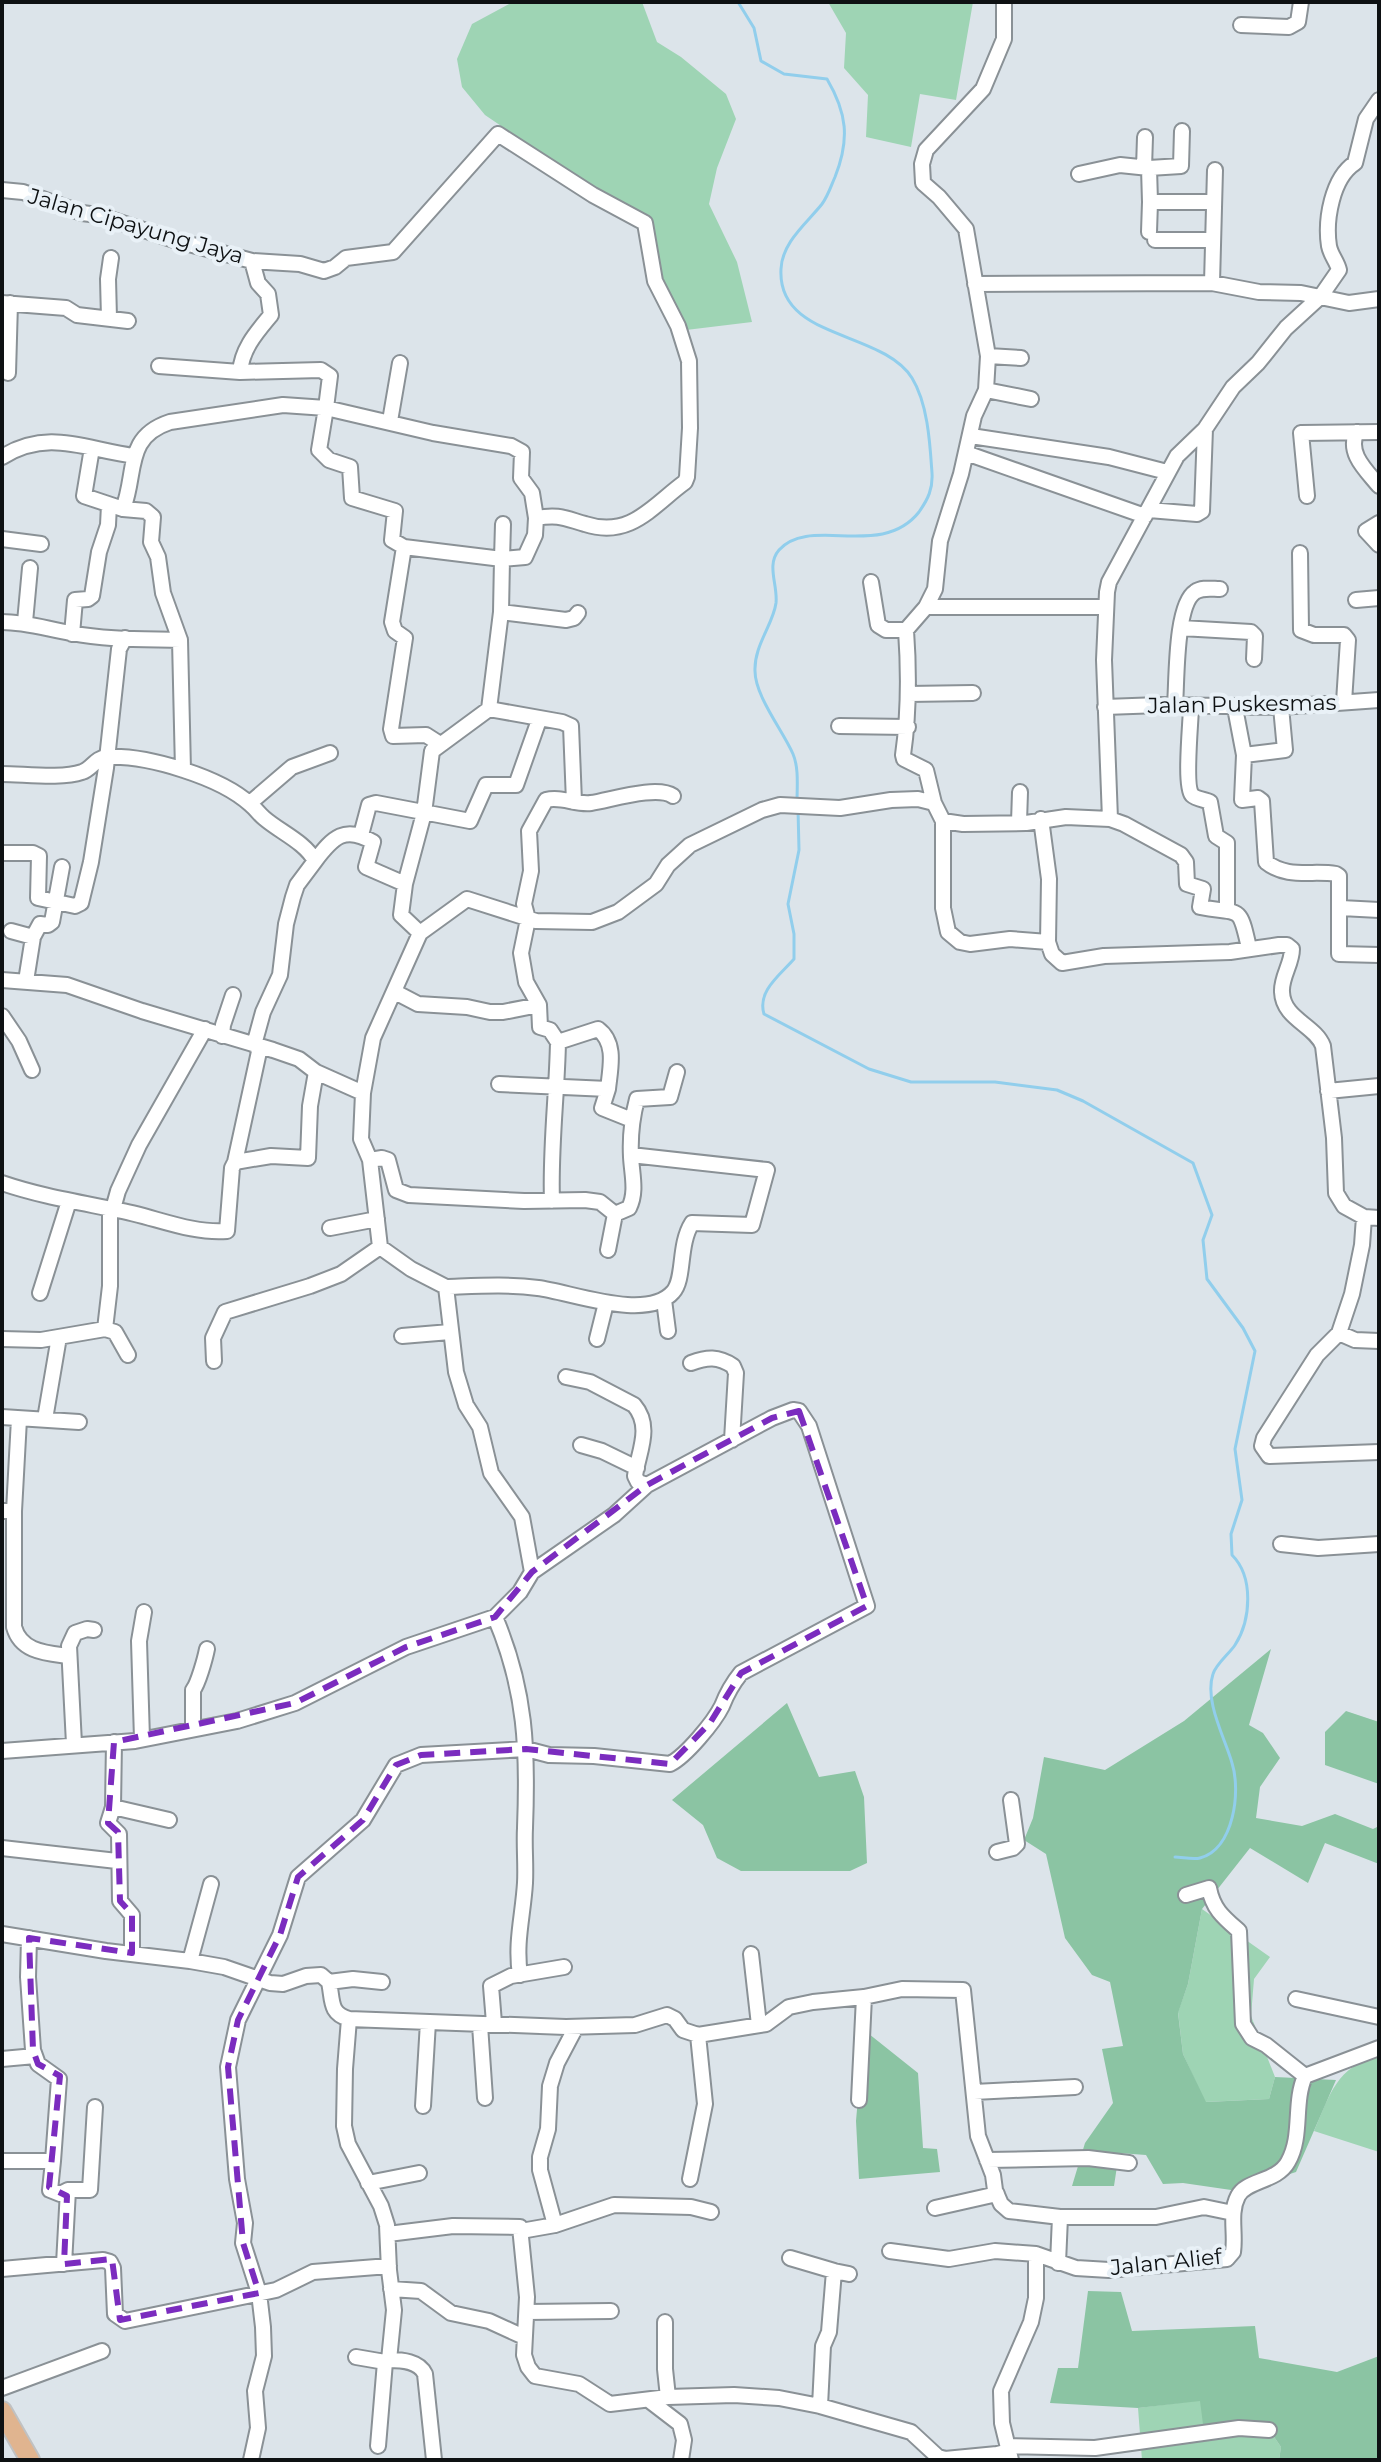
<svg xmlns="http://www.w3.org/2000/svg" width="1381" height="2462" font-family="Montserrat,sans-serif">
<rect width="100%" height="100%" fill="#dce4ea"/>
<path fill="#9ed4b4" d="M513 2H642L657 42 681 57 726 94 736 119 717 168 709 204 737 262 752 322 686 330 661 275 653 230 485 115 462 87 457 59 472 24Z
M828 2H973L956 100 920 94 911 147 866 137 868 95 844 68 846 33Z
M1202 1909 1270 1957 1254 1979 1251 2016 1275 2077 1269 2099 1205 2102 1183 2054 1178 2012 1188 1984Z
M1379 2057V2152L1314 2131C1329 2097 1337 2064 1379 2057Z
M1201 2400 1270 2431 1281 2447 1279 2460H1142L1138 2408Z"/>
<path fill="#8bc4a3" d="M1271 1649 1249 1725 1263 1733 1280 1758 1260 1787 1256 1818 1302 1826 1335 1814 1373 1829 1379 1826V1864L1325 1843 1308 1883 1250 1848 1202 1909 1188 1984 1178 2013 1183 2054 1206 2102 1269 2099 1275 2077 1336 2080 1296 2172 1238 2191 1183 2183 1163 2184 1146 2155 1119 2153 1114 2186H1072L1085 2143 1113 2103 1102 2049 1123 2046 1110 1982 1092 1975 1065 1938 1046 1854 1024 1840 1033 1818 1044 1757 1105 1770 1184 1721Z
M787 1703 819 1777 855 1771 864 1797 867 1863 850 1871H741L717 1858 703 1825 672 1800Z
M1346 1711 1379 1722V1784L1325 1765V1732Z
M864 2030 918 2073 923 2148 937 2149 940 2172 859 2179 856 2121Z
M1088 2291 1121 2292 1132 2331 1255 2326 1259 2358 1337 2372 1379 2356V2460H1279L1281 2447 1270 2431 1204 2432 1200 2401 1138 2408 1050 2403 1058 2368H1078Z"/>
<g fill="none" stroke-linecap="round" stroke-linejoin="round">
<path stroke="#91ceec" stroke-width="3" d="M738 2 754 28 761 61 784 74 827 79C847 113 850 139 835 177 831 186 828 196 822 204 807 223 782 242 781 269 777 340 882 330 912 378 928 404 930 444 932 473 933 489 928 499 919 512 881 560 810 515 779 550 766 565 778 585 776 603 773 625 754 645 755 671 755 696 783 731 793 754 799 768 797 787 797 802
M798 809 799 850 788 904 794 934V959C780 975 757 991 764 1014L869 1069 911 1082H995L1057 1090 1083 1101 1193 1163 1212 1215 1203 1240 1207 1279 1243 1328 1255 1351 1235 1449 1242 1500 1231 1534 1232 1555C1254 1577 1251 1620 1235 1645 1229 1654 1216 1664 1213 1674 1204 1701 1225 1738 1232 1763 1241 1791 1234 1849 1200 1858 1193 1860 1182 1857 1175 1857"/>
<defs>
<path id="minor" d="M1241 25 1289 27 1298 22 1301 2
M1144 168 1145 137
M1079 174 1120 165 1149 168
M2 190 23 192 82 213 98 215 174 240 252 261 300 264 324 271 335 267 346 258 393 252 498 134 593 195 645 223 655 281 678 326 689 361 690 428 687 477 685 482C653 505 631 539 585 524 564 518 559 514 536 518
M1150 202 1149 168 1181 166 1182 131
M1149 232 1150 202H1213
M1155 240H1212
M1212 283 1215 170
M975 284 1212 283 1259 292 1301 293 1349 303 1379 299
M2 303 66 308 77 315 128 321
M109 318 108 279 111 258
M988 356 1021 358
M159 366 240 372 321 370 330 376 326 408 433 433 511 446 522 452 521 478 532 493 536 518 535 535 525 557 502 559 501 612 489 709 432 751 424 813 405 884
M240 372C242 348 257 332 271 315L268 294 258 283 252 261
M8 373 10 303
M986 390 1031 399
M390 421 400 363
M1357 432C1346 453 1367 471 1379 486
M971 436 1109 457 1167 472
M92 448 84 496 123 509 146 511 153 517 151 542 158 557 163 593 180 640 183 770
M966 453 1145 516
M2 457C49 428 86 450 135 456
M1307 496 1301 433 1379 432
M123 509C137 473 124 437 170 422L283 405 326 408 319 450 329 460 350 467 352 498 395 511 392 540 404 547
M1149 510 1197 514 1202 511 1205 429
M1379 523 1366 531 1379 545
M2 539 41 544
M1300 553 1301 630 1314 635H1344L1348 640 1344 702
M871 582 878 625 886 630H906
M1356 600 1379 598
M926 607H1106
M501 612 566 620 574 618 578 613
M2 622C26 622 47 629 71 633 107 640 144 639 180 640
M25 622 30 568
M1181 628 1251 632 1255 636 1254 659
M72 634 75 600 88 599 92 596 99 552 108 525 109 505
M908 694 973 693
M1175 705C1177 682 1175 605 1195 592 1202 587 1212 589 1220 589
M1191 706C1191 721 1184 785 1192 795 1196 799 1206 800 1210 802L1216 836 1227 843V910
M1105 707 1160 705 1281 707 1379 700
M489 709 562 722 571 726 574 802
M1236 713 1244 755 1242 800 1258 798 1262 801 1266 862C1287 879 1313 870 1336 874L1339 876V954L1379 955
M839 726 908 727
M440 744 426 735 393 736 391 729 405 638 395 631 392 622 404 547 502 559 503 524
M1244 755 1285 750 1281 707
M2 774C24 774 62 779 82 772 92 769 95 758 107 757 147 755 221 777 251 805 256 809 259 814 264 818 280 832 305 842 315 861 333 837 345 825 373 842L366 867 405 884 401 915 420 933
M250 803 292 767 330 753
M934 803 926 770 904 759 903 755C909 713 909 672 906 630L926 607 935 589 940 541 961 474 974 416 986 390 988 356 966 229 939 197 923 183 922 164 926 150 983 89 1004 39V2
M1041 819 1049 879 1048 942
M943 821 963 824 1026 823 1066 817 1110 819
M1019 822 1020 792
M361 835 369 805 376 803 470 821 486 785H516L539 720
M2 853H33L39 856 38 898 75 906 81 903 91 862 106 768 119 649 125 638
M1341 908 1379 910
M11 931 33 937 26 981
M33 937 40 924 48 925 52 922 62 867
M1249 948C1239 903 1241 915 1200 907L1203 889 1187 884 1186 862 1181 855 1124 824 1110 819 1104 660 1107 592 1109 582 1177 456 1205 429 1233 387 1258 363 1286 328 1321 296 1339 270C1337 261 1331 256 1329 246 1325 220 1332 178 1355 163L1366 119 1379 100
M2 980 67 985 142 1011 273 1050 299 1059 316 1072 363 1093
M395 992 418 1004 467 1007 490 1012H503L539 1005
M2 1016 19 1041 32 1070
M222 1036 223 1025 233 995
M254 1045 263 1012 280 975 286 924 293 897 297 885 315 861
M499 1084 608 1089 602 1108 632 1120
M608 1089C610 1069 617 1043 598 1029L558 1042 550 1030 540 1027 539 1005 526 982 521 953 528 919 524 904 531 871 529 831 546 800C561 796 576 805 591 803 611 800 657 785 673 796
M1328 1091 1379 1086
M370 1160 382 1158 388 1160 396 1190 409 1195 524 1201 585 1200 600 1202 615 1214 608 1250
M235 1162 260 1047
M2 1183C40 1196 78 1202 117 1210 153 1216 190 1234 227 1231L232 1168 235 1162 271 1156 308 1158 310 1106 316 1072
M552 1201C550 1148 557 1095 558 1042
M113 1209 118 1191 139 1145 205 1029
M615 1214 629 1208C637 1192 632 1175 631 1157 630 1138 632 1118 637 1099L670 1097 677 1072
M1364 1217 1362 1245 1352 1294 1339 1333 1317 1355 1264 1438 1262 1446 1269 1456 1379 1452
M330 1228 377 1219
M446 1287C477 1286 508 1284 538 1288 571 1292 647 1322 673 1292 685 1279 678 1245 692 1223L752 1225 767 1170 631 1155
M40 1293 69 1201
M664 1300 668 1331
M105 1329 110 1286V1209
M1339 1333 1355 1340 1379 1341
M402 1336 450 1332
M2 1339 41 1340 105 1329 115 1332 128 1355
M597 1339 606 1303
M214 1361 213 1338 225 1312 310 1286 341 1274 380 1247
M691 1363C707 1357 718 1356 733 1366L736 1373 732 1440
M566 1377 590 1382 634 1405C653 1427 638 1453 635 1476L638 1482 647 1485
M2 1417 79 1422
M45 1419 59 1337
M581 1445 602 1451 637 1468
M2 1511H14L19 1419
M14 1511V1627C21 1652 46 1653 68 1656
M1281 1544 1318 1548 1379 1544
M532 1572 522 1517 491 1473 480 1427 466 1405 456 1372 446 1287 411 1269 380 1247 370 1160 361 1139 363 1093 373 1038 420 933 467 899 536 921 592 922 618 912 656 884 668 865 690 845 762 810 780 805 840 808 891 800 918 799 934 803 943 821V908L948 932 960 942 970 944 1010 939 1048 942 1052 954 1062 963 1104 956 1230 952 1279 945H1287L1292 949C1292 964 1281 977 1282 992 1283 1019 1315 1025 1323 1046L1334 1138 1336 1193 1344 1206 1364 1217 1379 1218
M495 1617C526 1690 528 1750 525 1828 524 1846 526 1865 525 1883 523 1916 515 1942 520 1975
M193 1728V1690C198 1684 205 1659 207 1649
M142 1739 139 1641 144 1612
M114 1742 113 1807 108 1823 119 1834 120 1901 132 1915V1953
M74 1744 69 1646 75 1633 87 1629 94 1630
M2 1751 135 1741 237 1721 295 1703 406 1647 495 1617 520 1592 532 1572 614 1515 647 1485 772 1418 793 1410 799 1411 809 1426 867 1606 741 1673C732 1684 727 1693 722 1706 714 1722 686 1756 670 1764L594 1756 549 1755 526 1749 421 1755 396 1765 363 1820 298 1877 280 1935 238 2020 228 2067 237 2179 245 2223 243 2243 259 2293 263 2327 264 2356 255 2391 258 2428 251 2460
M113 1807 169 1820
M2 1848 117 1861
M997 1852 1013 1848 1017 1844 1011 1800
M1186 1895 1209 1888C1213 1909 1223 1917 1239 1931L1243 2024 1252 2038 1266 2045 1305 2076
M2 1934 106 1951 190 1961 224 1967 270 1983 283 1984 306 1976 321 1975 329 1982C333 2001 329 2013 349 2019L566 2027 635 2025 667 2015 675 2019 683 2030 698 2035 766 2024 789 2007 813 2002 864 1997 902 1989 963 1990 978 2136 993 2175 995 2190 1001 2204 1009 2211 1060 2217H1156L1204 2207 1233 2213
M29 1938 28 1977 33 2050 38 2064 59 2079 53 2161
M751 1954 759 2025
M190 1961 211 1884
M329 1982 353 1979 382 1982
M1296 1999 1379 2017
M349 2019 345 2069 344 2126 348 2144 381 2206 387 2225 389 2270 394 2310 389 2360C402 2360 419 2361 425 2374L434 2460
M494 2023 491 1986 511 1976 564 1967
M480 2025 485 2098
M2 2059 35 2056
M974 2092 1075 2087
M859 2100 864 1997
M423 2106 428 2022
M987 2160 1088 2158 1129 2163
M2 2161H53L50 2190 60 2194 68 2190 64 2264
M690 2179 705 2104 698 2035
M368 2183 419 2173
M68 2190H90L95 2107
M935 2208 997 2194
M555 2225 540 2170V2157L548 2129 550 2086 557 2063 576 2027
M521 2231 555 2225 614 2205 691 2207 711 2212
M388 2234 453 2226 520 2227 527 2297 524 2355 528 2367 535 2376 579 2384 610 2404 668 2397 734 2395 779 2398 820 2406 911 2432 938 2457 945 2459 997 2454 1005 2452 1009 2446 1095 2448 1239 2428 1269 2430
M890 2251 949 2259 995 2251 1036 2254 1076 2268 1109 2270 1227 2259 1233 2252C1236 2234 1229 2213 1238 2196 1246 2180 1277 2182 1288 2162 1303 2136 1293 2103 1305 2076L1379 2048
M790 2258 834 2271
M1058 2263 1060 2217
M2 2269 103 2260 110 2262 113 2268 115 2314 125 2321 276 2290 313 2272 389 2266
M391 2289 421 2291 451 2313 489 2321 524 2337
M527 2312 611 2311
M665 2322V2369L668 2397
M356 2357 385 2362 389 2360
M2 2388 102 2351
M650 2401 680 2424 684 2440 681 2460
M820 2406 823 2346 829 2332 834 2271 849 2274
M378 2446 385 2362
M1011 2460 1002 2423 1001 2391 1031 2322 1036 2298V2254"/>
<path id="major" d="M2 2411 30 2460"/>
</defs>
<use href="#minor" stroke="#8a9196" stroke-width="18"/>
<use href="#major" stroke="#c0c1c2" stroke-width="22"/>
<use href="#minor" stroke="#fff" stroke-width="14"/>
<use href="#major" stroke="#e0b48f" stroke-width="18"/>
</g>
<path fill="none" stroke="#7b2cbf" stroke-width="6" stroke-dasharray="16 10" stroke-linejoin="round" d="M799 1411 867 1606 741 1673 710 1723 670 1764 526 1749 421 1755 396 1765 363 1820 298 1877 280 1935 238 2020 228 2067 243 2243 259 2293 120 2320 112 2259 64 2264 67 2196 49 2187 60 2076 38 2064 33 2050 29 1938 132 1953V1914L120 1901 118 1832 108 1823 114 1742 295 1703 406 1647 495 1617 532 1572 647 1485 772 1418Z"/>
<g text-anchor="middle" dominant-baseline="central" stroke-width="8" stroke-linejoin="round" paint-order="stroke">
<g font-size="22" fill="#0e1113" stroke="#e9f1f7">
<text transform="translate(136 226) rotate(16)">Jalan Cipayung Jaya</text>
<text transform="translate(1242 704) rotate(-1)">Jalan Puskesmas</text>
<text transform="translate(1166 2262) rotate(-6)">Jalan Alief</text>
</g>
</g>
<rect width="1381" height="2462" fill="none" stroke="#0e1113" stroke-width="8"/>
</svg>
